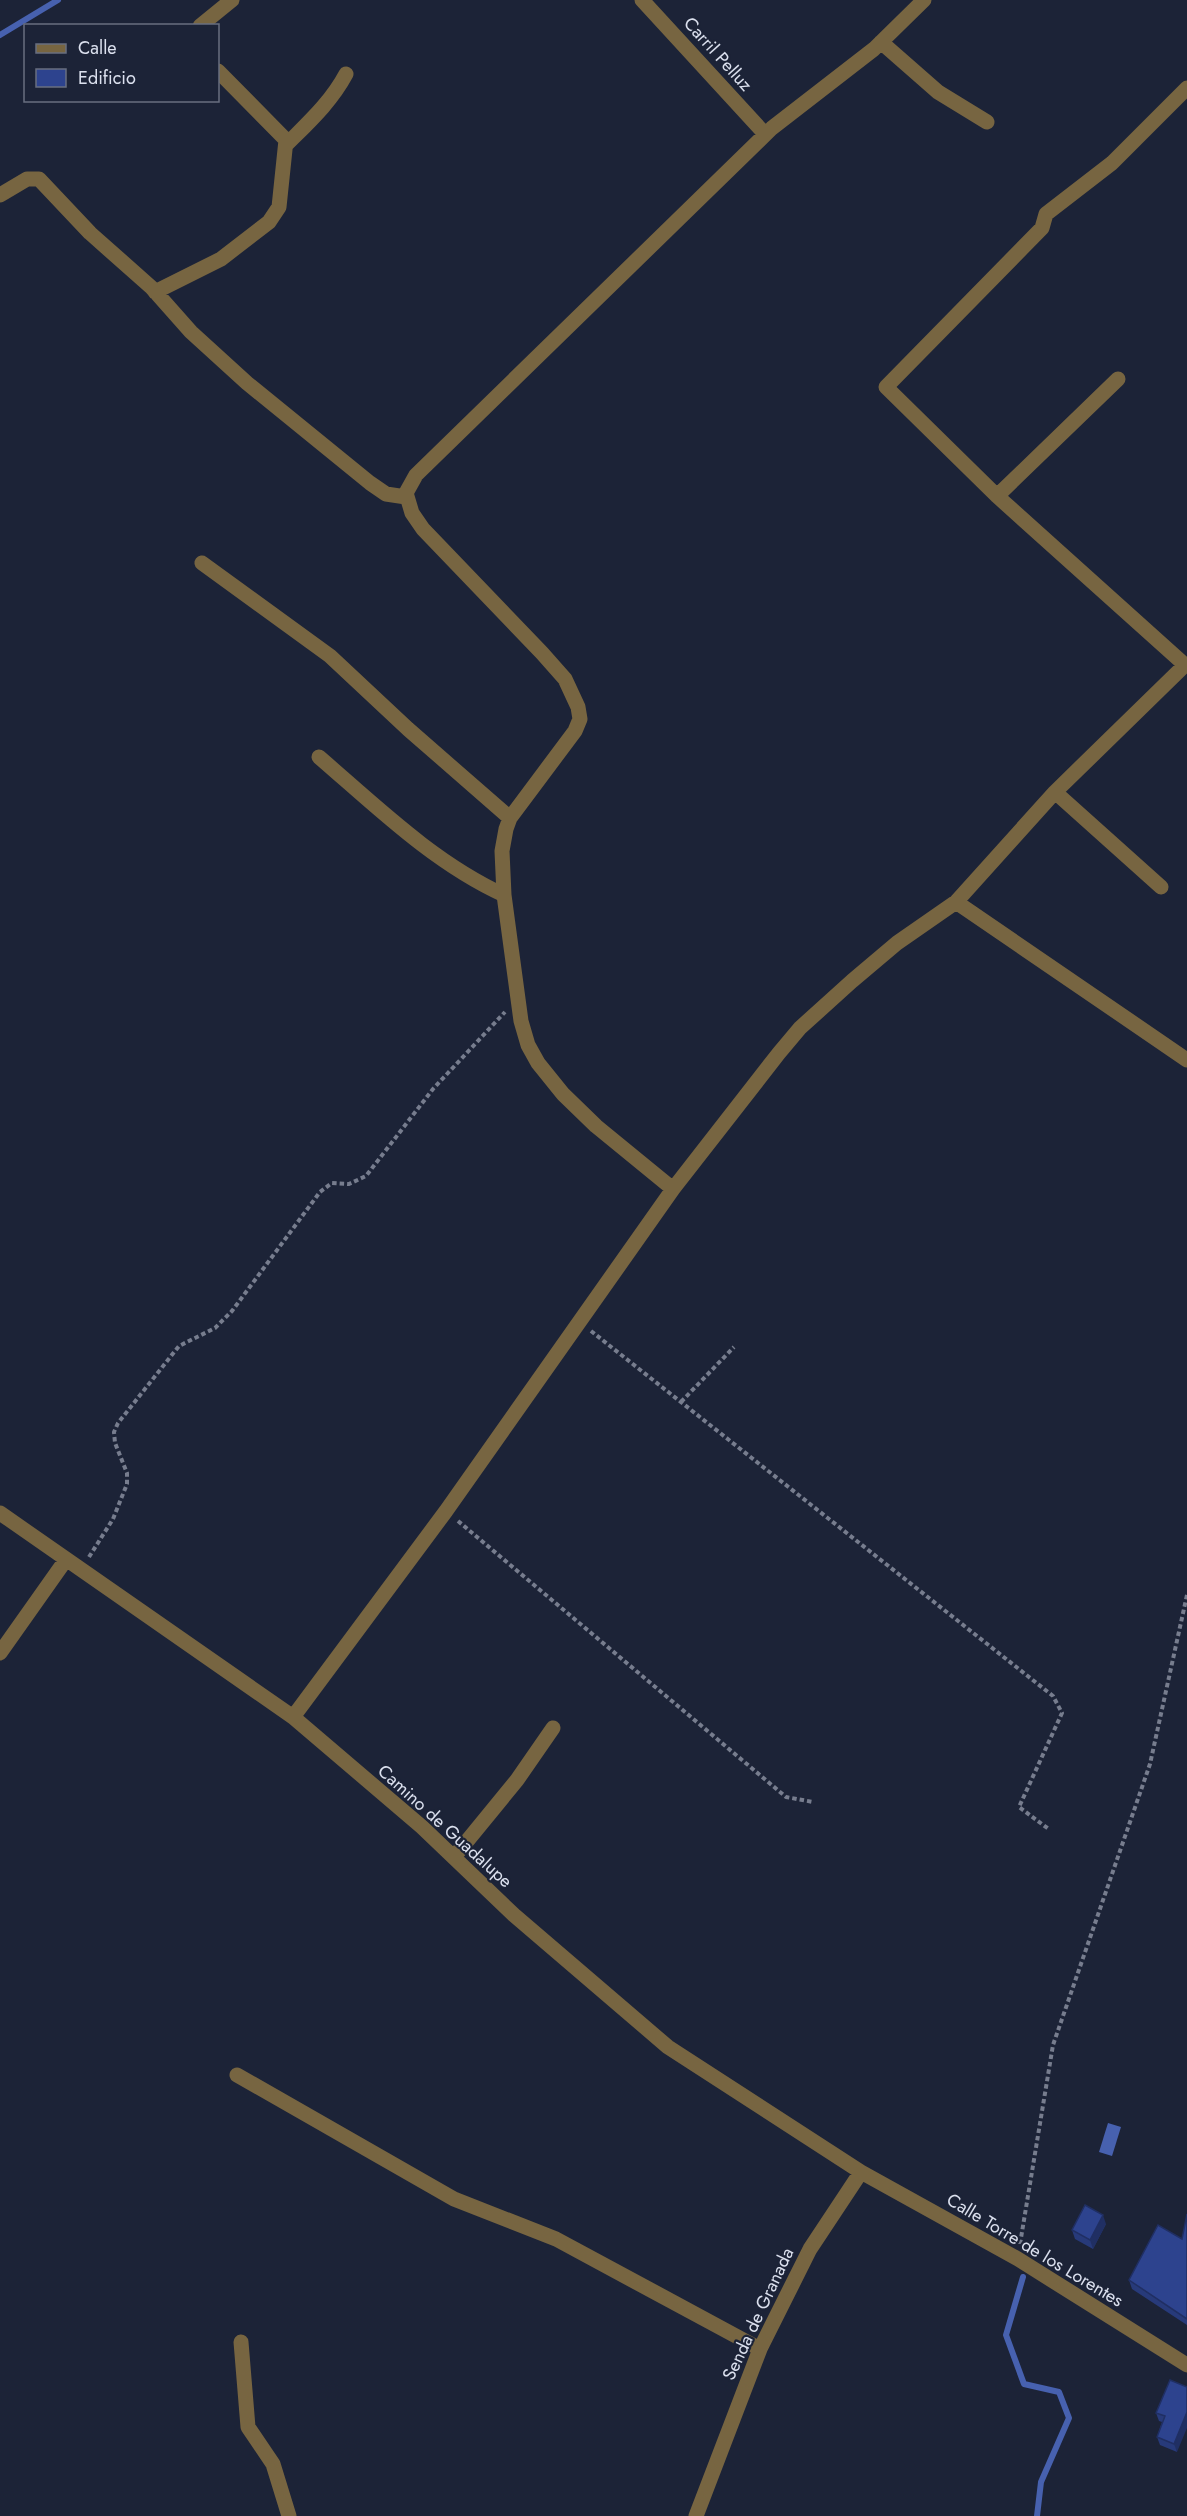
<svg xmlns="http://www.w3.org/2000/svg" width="1187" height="2516" font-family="Jost,sans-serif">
<rect width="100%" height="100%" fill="#1c2337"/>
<path fill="#4761af" d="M1108 2123 1121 2127 1112 2156 1099 2152Z"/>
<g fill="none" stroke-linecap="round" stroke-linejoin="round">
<path stroke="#4761af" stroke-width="6" d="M0 35 58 0
M1023 2277 1006 2335 1024 2384 1059 2392 1069 2418 1041 2482 1037 2516"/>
<path stroke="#777d8e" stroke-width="4" stroke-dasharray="4.5 3" stroke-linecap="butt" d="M591 1331 1053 1696 1062 1713 1019 1807 1050 1830
M681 1402 734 1347
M458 1521 786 1797 813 1802
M89 1557 113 1519 127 1484V1473L115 1443 114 1432 118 1423 179 1346 215 1328 232 1311 320 1192 332 1183 349 1184 366 1176 433 1089 505 1012
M1020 2244 1053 2045 1150 1764 1187 1595"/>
<path stroke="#776541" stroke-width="15" d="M642 0 765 134
M200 26 232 0
M881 42 938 92 987 122
M287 144C309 122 331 102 346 74
M0 195 27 179H39L90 233 152 288 191 332 247 383 370 483 386 494 406 497
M155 292 221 259 269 222 279 207 286 140 218 71
M997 496 1118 379
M202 563 330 656 408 729 510 818
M319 757C377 807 434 863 504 895
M1055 792 1161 887
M956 902 1187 1060
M673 1189 596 1126 563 1094 538 1063 528 1045 521 1021 504 895 502 851 506 829 510 818 575 731 580 719 578 707 565 679 542 653 423 529 412 513 406 493 416 475 772 128 874 49 924 0
M0 1513 293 1717 422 1827 514 1915 668 2047 861 2172 1018 2259 1187 2365
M0 1653 65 1561
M293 1717 446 1511 673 1189 779 1053 800 1028 852 981 897 943 956 902 1055 792 1185 665 997 496 886 387 1042 228 1046 214 1112 163 1187 88
M454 1857 517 1780 553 1728
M237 2075 454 2199 556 2239 760 2349
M241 2342 248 2427 273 2464 289 2516
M696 2516 760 2349 810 2249 861 2172"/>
</g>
<path fill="#273a7a" d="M1187 2214V2325L1132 2289 1129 2280 1182 2239Z
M1106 2224 1093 2249 1075 2239 1072 2230Z
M1170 2380 1177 2452 1160 2445 1157 2437 1162 2422 1159 2421 1156 2413Z"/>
<path fill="#202f63" d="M1103 2215 1106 2224 1093 2249 1090 2240Z
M1187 2412V2428L1177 2452 1174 2444Z"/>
<path fill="#2d438e" stroke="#202f63" stroke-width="1.5" d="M1085 2205 1103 2215 1090 2240 1072 2230Z
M1187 2214V2319L1129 2280 1158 2225 1182 2239Z
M1170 2380 1187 2387V2412L1174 2444 1157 2437 1165 2416 1156 2413Z"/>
<g text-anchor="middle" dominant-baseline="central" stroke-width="4.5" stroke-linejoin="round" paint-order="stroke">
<g font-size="18" fill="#dbe0ee" stroke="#1c2337">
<text transform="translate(718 54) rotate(48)">Carril Pelluz</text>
<text transform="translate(445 1826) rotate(42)">Camino de Guadalupe</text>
<text transform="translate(1035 2250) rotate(31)">Calle Torre de los Lorentes</text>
<text transform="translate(758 2314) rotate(-65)">Senda de Granada</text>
</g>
</g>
<rect x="24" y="24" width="195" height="78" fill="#1c2337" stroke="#686f80" stroke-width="1.5"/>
<rect x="36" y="44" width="30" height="9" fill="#776541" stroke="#686f80" stroke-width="1.5"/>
<text x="78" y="54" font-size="18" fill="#dbe0ee">Calle</text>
<rect x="36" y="69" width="30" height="18" fill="#2d438e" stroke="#686f80" stroke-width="1.5"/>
<text x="78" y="84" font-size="18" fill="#dbe0ee">Edificio</text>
</svg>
